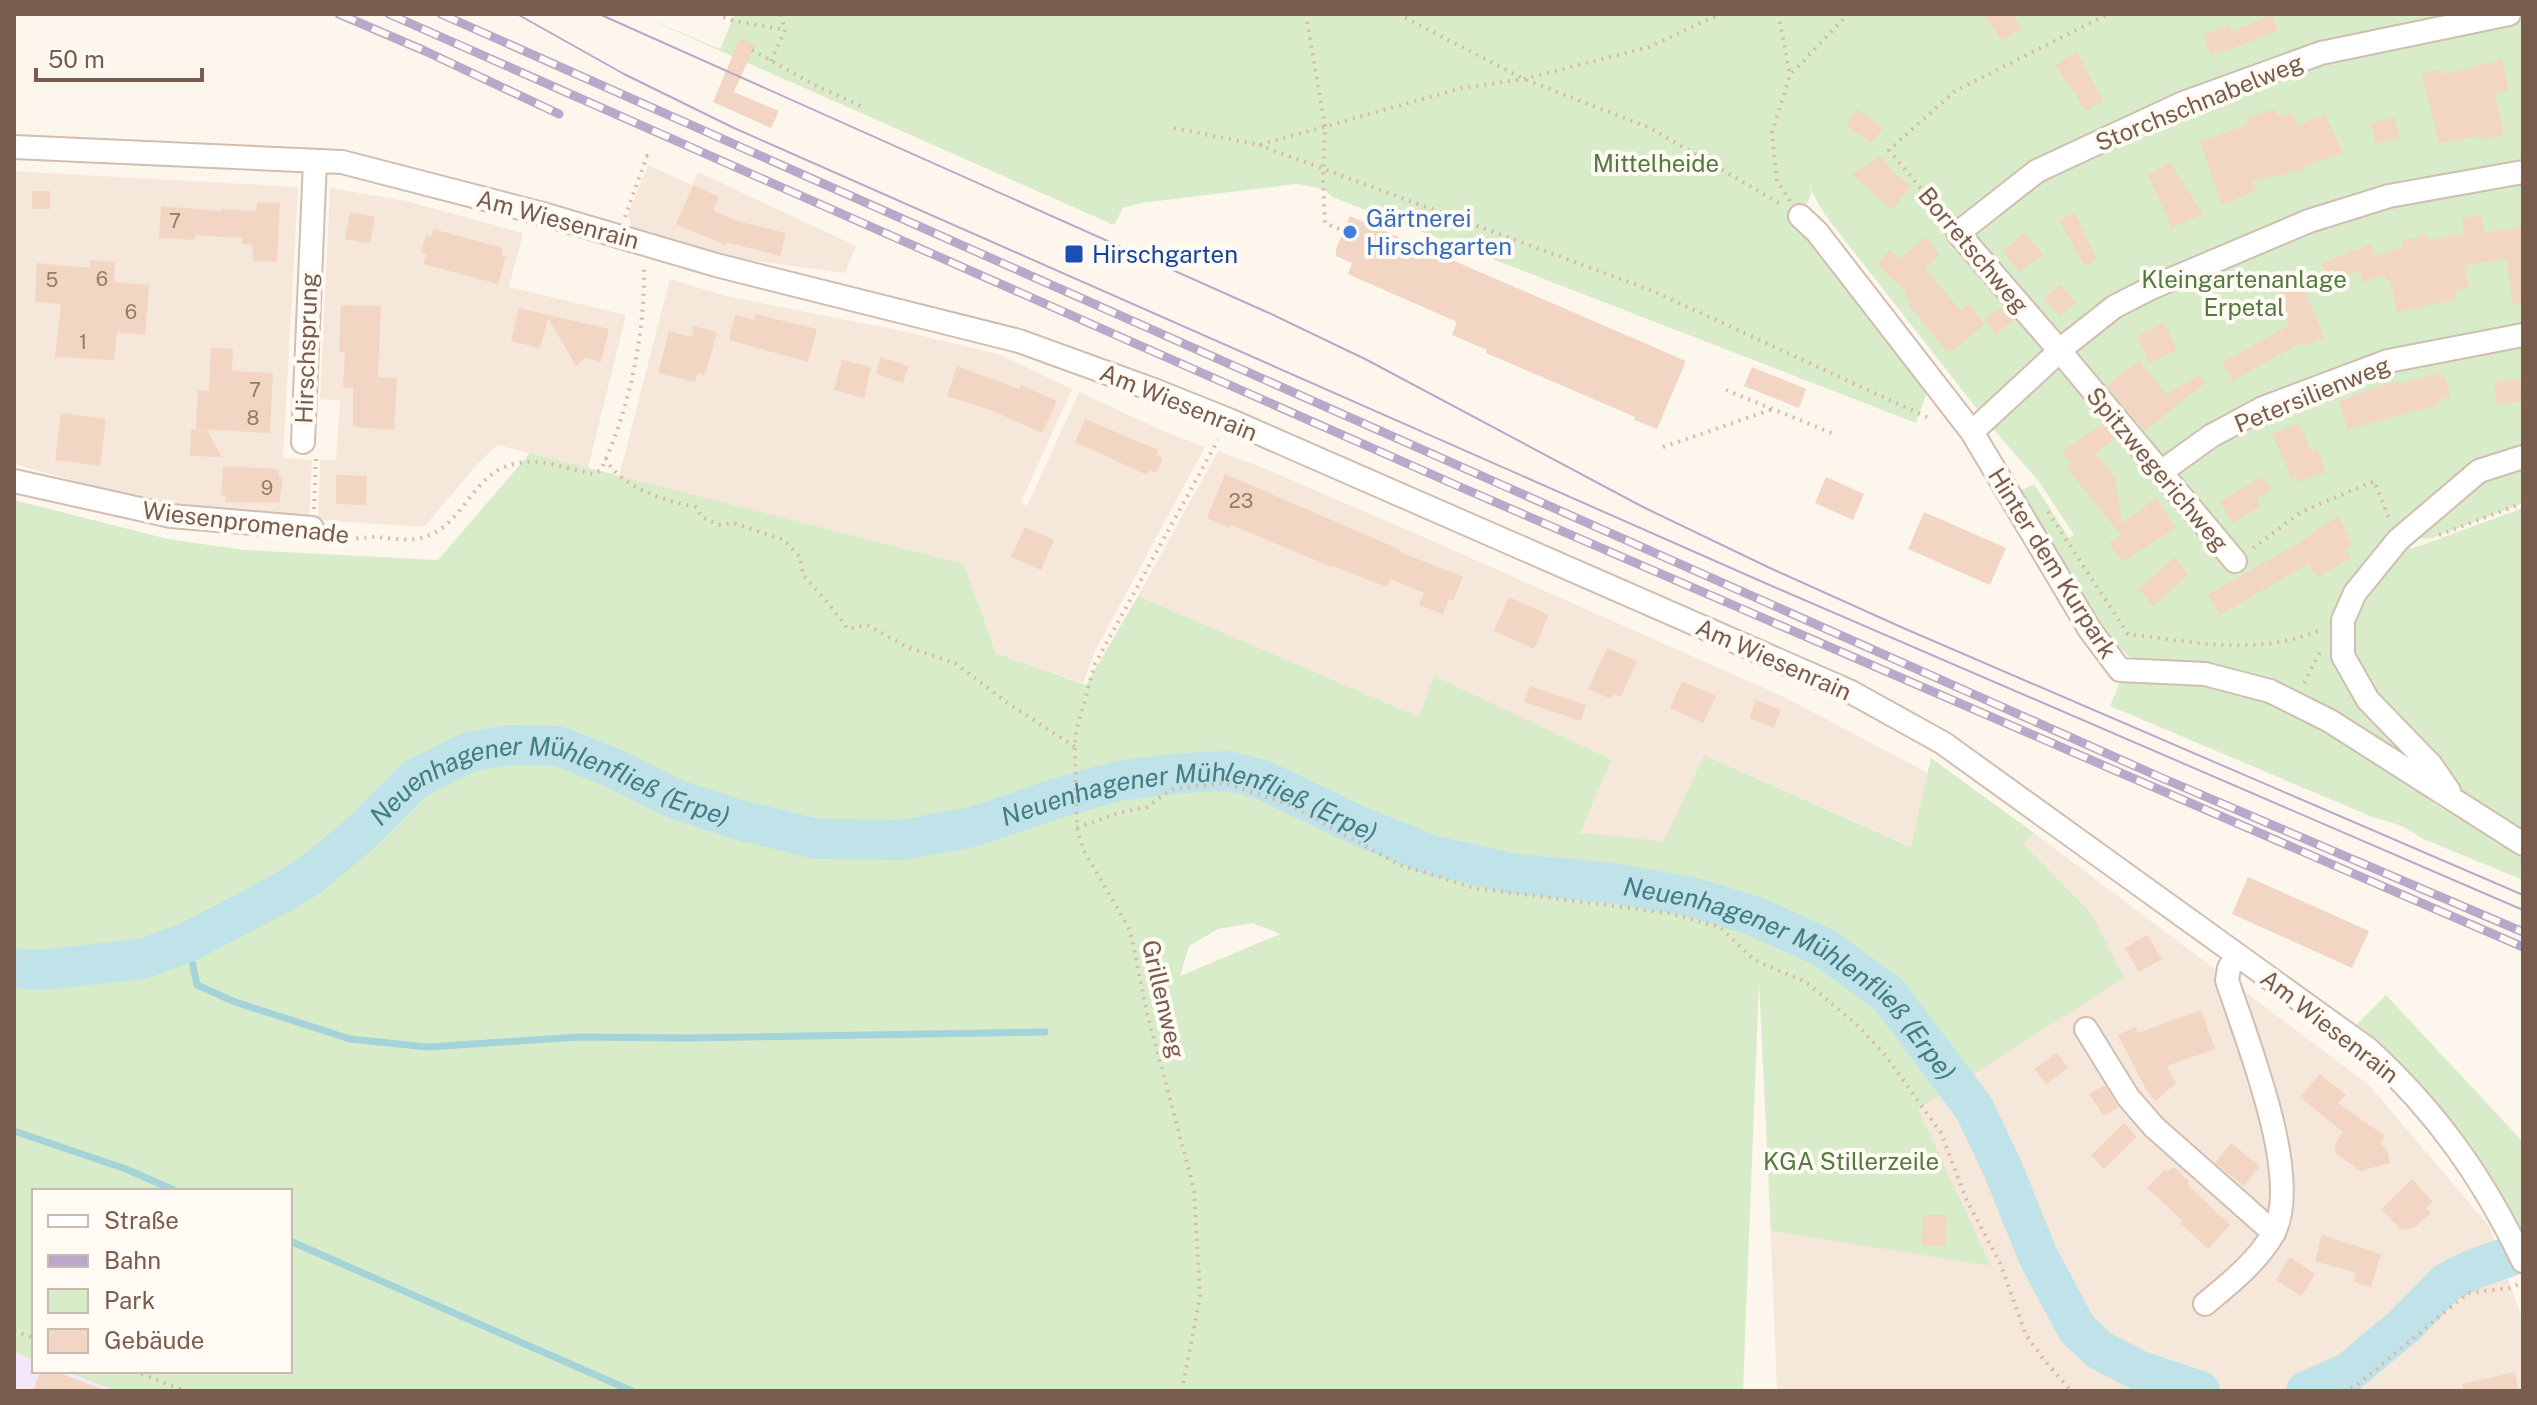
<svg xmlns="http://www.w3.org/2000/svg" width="2537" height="1405" font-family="'Public Sans',sans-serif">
<rect width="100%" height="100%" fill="#fdf6ec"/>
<path fill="#f5e8da" d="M648 165 692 185 698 172 856 246 845 273 724 257 631 226 628 215Z
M14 171 298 187 283 458 312 460 309 519 181 510 14 464Z
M330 188 406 201 523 233 509 287 626 315 588 468 498 445 481 460 424 527 318 520 320 460H336L340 401 320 399Z
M670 279 726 296 897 330 998 354 1072 389 1021 502 1027 506 1079 392 1163 431 1205 447 1095 651 1083 683 996 653 964 564 619 476Z
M1218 451 1266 469 1421 536 1784 697 1928 773 1912 847 1704 755 1663 843 1622 836 1580 833 1612 760 1434 677 1419 717 1138 596Z
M2034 833 2369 1085 2490 1227 2523 1321V1391H1777L1760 970 1918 1108 2123 978 2091 911 2023 843Z"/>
<path fill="#f3e8fa" d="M16 1353 34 1360V1371H64L116 1391H14Z"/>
<path fill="#d8ecc9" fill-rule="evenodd" d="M637 14 720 49 735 14H2523V503L2432 538 2399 540 2411 549 2523 508V834L2215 666 2130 657 2106 637 2017 492 2034 484 2069 538 2074 535 2040 483 1988 423 1825 215 1812 192 1810 181 1811 194 1799 222 1928 389 1916 423 1332 197 1324 189 1296 184 1141 203 1123 208 1114 225Z
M530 453 964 564 996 653 1086 685 1138 596 1419 717 1434 676 1612 760 1580 833 1622 836 1663 842 1704 755 1911 847 1931 758 2034 833 2023 843 2091 912 2124 978 1918 1109 1991 1266 1771 1231 1759 983 1743 1391H116L64 1371H290V1191H34V1360L14 1352V500L168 539 245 550 438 560ZM1252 923 1280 934 1180 976 1189 946 1218 929Z
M2122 677 2203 683 2269 698 2394 770 2436 805 2523 852V880L2421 838C2408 827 2392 822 2375 818L2110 706Z
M2386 995 2523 1142V1234L2470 1144 2355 1026Z"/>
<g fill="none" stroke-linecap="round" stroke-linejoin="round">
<path stroke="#a5d3da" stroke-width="7" d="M188 942 197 985 235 1002 350 1039 428 1047 578 1037 686 1038 1045 1032
M14 1131 126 1169 176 1191
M290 1241 632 1391"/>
<g stroke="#bfe3e8" stroke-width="40">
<path id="s1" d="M14 968 42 970 142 959 188 942 276 896 308 877 360 834 415 779 469 752 509 745 558 746 613 768 675 799 736 819 817 839 902 840 972 827 1061 797 1118 781 1179 773 1228 771 1263 780 1359 826 1431 855 1510 873 1611 883 1692 897 1754 916 1823 947 1889 995 1974 1108 2002 1167 2038 1256 2077 1329 2101 1351 2140 1371 2200 1391"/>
<path d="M2306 1391 2349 1372 2404 1326 2446 1283 2476 1268 2523 1252"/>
</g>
</g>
<path fill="#f3d5c3" d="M1983 14H2012L2022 28 2002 41Z
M2272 15 2278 31 2211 56 2203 35 2230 25 2232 31Z
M740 38 755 45 734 92 779 111 771 128 713 102Z
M2077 52 2103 101 2085 111 2069 83 2067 84 2055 65Z
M2502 60 2508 86 2506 87 2507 91 2495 94 2504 135 2481 140 2480 136 2439 143 2422 74 2440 70 2441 74Z
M1857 109 1883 128 1872 143 1846 126Z
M2275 109 2278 116 2291 112 2297 126 2325 114 2343 154 2303 166 2304 170 2252 181 2256 190 2222 205 2200 142 2248 125 2246 118Z
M2394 117 2400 138 2376 144 2371 123Z
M1880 156 1894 173 1911 186 1892 210 1851 174Z
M2170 162 2203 214 2172 228 2148 175Z
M693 185 719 197 713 211 738 221 786 233 780 256 726 242 725 245 676 224Z
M32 191H50V209H32Z
M257 202 280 203 277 262 253 261V245L242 244V238L195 235V240L159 238 161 206 221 211V209L256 211Z
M350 212 375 217 370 243 345 239Z
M2075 213 2097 260 2085 266 2059 220Z
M2482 215 2484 233 2523 227V303L2513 304 2506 259 2464 265 2469 287 2455 290 2457 299 2397 312 2390 280 2387 281 2384 275 2363 282 2359 271 2329 283 2321 264 2371 244 2374 256 2403 248 2401 242 2426 233 2428 240 2464 234 2462 218Z
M1350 216 1686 361 1657 429 1634 420 1635 417 1486 353 1487 350 1452 335 1457 322 1348 274 1352 263 1336 256V249Z
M433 229 503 248 501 255 506 257 498 284 423 264 426 254 421 253 426 235 431 237Z
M2025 233 2043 255 2020 272 2002 251Z
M1926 237 1940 255 1924 268 1961 311 1968 304 1985 324 1956 349 1947 352 1909 305 1912 303 1905 295 1907 293 1877 264 1890 250 1899 259Z
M90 260 115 262 114 282 149 285 145 335 117 332 114 360 55 357 61 304 35 302 37 263 90 268Z
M2302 283 2324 338 2303 346 2302 342 2233 381 2222 363 2290 325 2274 295Z
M2060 284 2076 303 2060 316 2044 299Z
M341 305 381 306 378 377 397 378 394 430 353 427V388L343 387 345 353 339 352Z
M2003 307 2015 320 1995 334 1985 319Z
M519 308 609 329 601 362 585 358 576 366 548 318 540 348 511 341Z
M755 314 817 329 808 362 729 340 735 315 754 320Z
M2164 323 2177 350 2149 363 2137 335Z
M694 326 717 332 705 375 698 373 695 382 658 373 669 331 692 337Z
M211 348 233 349 232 371 273 373 270 433 196 429 198 390 209 391Z
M880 357 909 366 903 383 876 374Z
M842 360 871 367 864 398 834 390Z
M2139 360 2166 394 2200 375 2205 383 2145 431 2107 386Z
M957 366 1019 389 1021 385 1057 401 1042 433 993 411 947 396Z
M1752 367 1806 389 1799 408 1744 386Z
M2440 373 2442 378 2445 377 2450 396 2437 400 2438 405 2348 429 2339 401 2353 397 2352 395 2398 381 2399 384Z
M2520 379 2522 401 2497 405 2494 382Z
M61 413 106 419 100 466 55 460Z
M1085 419 1158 450 1156 455 1163 458 1156 473 1149 470 1147 475 1075 442Z
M2299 423 2311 451 2318 449 2326 472 2297 482 2295 476 2291 478 2272 434Z
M2102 424 2115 439 2095 453 2115 478 2122 523 2156 498 2176 528 2122 562 2109 543 2121 535 2066 467 2072 464 2062 452Z
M191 429 207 430 222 457 190 456Z
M223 466 279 469V476L283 477 279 503 225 502 226 496 221 495Z
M1225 474 1401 550 1400 552 1463 577 1453 601 1449 599 1443 614 1419 605 1424 593 1390 579 1387 587 1333 566 1332 567 1231 525 1230 528 1207 518Z
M336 475 367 476 366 505 336 504Z
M2262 476 2271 490 2257 499 2261 506 2233 523 2220 502Z
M1826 477 1864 494 1853 520 1815 503Z
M1924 512 2006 548 1990 585 1908 549Z
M2339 516 2352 545 2345 549 2351 558 2317 578 2308 564 2220 615 2208 595 2312 535 2311 533Z
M1025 527 1054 540 1041 570 1011 557Z
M2175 557 2188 575 2153 606 2139 589Z
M1509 597 1549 615 1534 649 1494 631Z
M1607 648 1637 661 1621 697 1613 694 1611 699 1588 689Z
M1682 681 1716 696 1703 723 1670 708Z
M1530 686 1586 705 1581 721 1524 702Z
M1756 700 1781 710 1774 728 1749 718Z
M2248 877 2369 931 2352 968 2232 914Z
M2147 935 2162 959 2139 972 2125 948Z
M2201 1010 2215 1049 2167 1066 2176 1083 2155 1101 2146 1089 2118 1035 2135 1027 2138 1033Z
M2057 1053 2068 1068 2046 1084 2034 1069Z
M2320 1074 2346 1095 2338 1103 2385 1136 2380 1144 2387 1149 2390 1163 2361 1171 2335 1153 2336 1142 2343 1132 2300 1097Z
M2104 1085 2118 1107 2104 1116 2089 1094Z
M2124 1123 2137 1137 2104 1169 2091 1155Z
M2231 1143 2260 1166 2244 1186 2215 1163Z
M2174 1167 2189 1182 2187 1184 2230 1225 2208 1249 2180 1223 2182 1220 2147 1188 2165 1169 2167 1171Z
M2412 1179 2433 1202 2426 1208 2431 1213 2414 1228 2401 1230 2381 1209Z
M1923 1215H1947L1946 1246H1922Z
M2322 1235 2381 1254 2371 1287 2354 1282 2356 1273 2315 1261Z
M2290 1257 2315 1274 2301 1296 2276 1280Z
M40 1371H54L102 1389V1391H33Z
M2515 1372 2519 1391H2463L2462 1384Z"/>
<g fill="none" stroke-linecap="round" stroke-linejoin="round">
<defs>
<path id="minor" d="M14 147 342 162 543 214 716 265 1019 341 1154 390 1229 420 1851 692 1943 743 2368 1049C2437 1112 2483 1178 2523 1261
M1800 216 1817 232 1972 432 2090 630 2120 670 2205 674 2270 691 2330 721 2523 844
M1972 432 2066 345 2114 307 2153 287 2309 221 2389 196 2523 172
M303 442 315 161
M2161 472 2211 436 2263 408 2388 361 2523 335
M14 481 171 516 312 528
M2235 561 2059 350 1958 233 2037 171 2183 103 2321 53 2509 14
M2449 791 2431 765 2368 700 2343 656V620L2355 593 2398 540 2479 471 2523 457
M2086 1029 2128 1097 2154 1127 2274 1233
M2205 1304C2230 1283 2257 1262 2273 1234 2304 1179 2246 1039 2227 980L2229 968 2237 956"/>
</defs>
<use href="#minor" stroke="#d1beb0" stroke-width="26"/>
<path stroke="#d9b8a5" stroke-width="4" stroke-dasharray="2 6" stroke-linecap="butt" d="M716 14 731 20 785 30
M1306 14 1325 126 1323 181 1325 223 1344 231
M1398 14 1524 79 1650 128 1784 206
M1778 14 1790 75
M752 50 815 85 863 107
M771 61 785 30 781 14
M1174 128 1259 145 1462 88 1524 79 1649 47 1720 14
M1259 145 1653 291 1931 419
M1790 201 1777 181 1772 133 1790 75 1848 14
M625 217 647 156 652 158
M1946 219 1889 150 1955 91 2108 14
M1726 390 1834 434
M1663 447 1773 409
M606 458C619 488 667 501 696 507L702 517 719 525 734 523 784 540 800 557 803 575 829 604 848 629 867 625 907 647 955 663 1009 704 1075 747
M314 509 316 458
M2048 512 2128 634C2193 642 2260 657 2322 629
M333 535C346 542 360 537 375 537 393 538 413 543 430 535 465 520 474 473 514 464 540 457 567 469 593 474L601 470C630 407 645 335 644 266
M2439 535 2523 503
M2253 548 2301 512 2374 481 2389 518
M2304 683 2320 652
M1077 828 1118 813 1147 807 1172 789 1225 783 1290 805 1400 865 1474 888 1668 913 1720 927 1754 960 1806 982 1856 1024 1886 1056 1941 1133 1967 1201 2000 1263 2026 1335 2044 1360 2071 1391
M14 1331 34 1338
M134 1371 185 1391
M1182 1391 1200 1296 1194 1189 1147 1013 1130 930 1084 851 1077 828 1075 747 1076 732 1095 664 1218 440
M2343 1391 2357 1385 2468 1293 2510 1288 2521 1283"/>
<use href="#minor" stroke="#fff" stroke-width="22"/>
<path stroke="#b9a8c9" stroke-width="2" d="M517 14 624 74 734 128 1765 583 2523 910
M599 14 1269 313 1367 360 1643 507 1772 569 1901 627 2523 895"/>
<defs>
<path id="rail" d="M339 14 425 51 559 114
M389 14 1458 486 2523 947
M441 14 2162 778 2523 932"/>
</defs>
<use href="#rail" stroke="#b9a8c9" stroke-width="9"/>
<use href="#rail" stroke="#fffaf3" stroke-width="6" stroke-dasharray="18" stroke-linecap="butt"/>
</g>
<circle fill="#3f7fe0" stroke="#fffaf3" stroke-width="3" cx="1350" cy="232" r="8"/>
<rect fill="#1a4fb4" stroke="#fffaf3" stroke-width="3" x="1064" y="244" width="20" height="20" rx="4"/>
<g text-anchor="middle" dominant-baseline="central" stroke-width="8" stroke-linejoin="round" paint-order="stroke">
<g font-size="20" fill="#987a6a">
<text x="175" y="221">7</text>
<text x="102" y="279">6</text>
<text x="52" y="280">5</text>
<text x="131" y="312">6</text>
<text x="83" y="342">1</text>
<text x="255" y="390">7</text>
<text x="253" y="418">8</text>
<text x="267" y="488">9</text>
<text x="1241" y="501">23</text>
</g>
<g font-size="24" fill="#7a5c4d" stroke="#fffaf3">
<text transform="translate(2199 102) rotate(-22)">Storchschnabelweg</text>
<text transform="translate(558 219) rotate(15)">Am Wiesenrain</text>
<text transform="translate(1974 250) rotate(50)">Borretschweg</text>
<text transform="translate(306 348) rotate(-88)">Hirschsprung</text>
<text transform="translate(2312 394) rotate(-22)">Petersilienweg</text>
<text transform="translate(1179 402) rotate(22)">Am Wiesenrain</text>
<text transform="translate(2158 469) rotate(50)">Spitzwegerichweg</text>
<text transform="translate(246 522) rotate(7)">Wiesenpromenade</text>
<text transform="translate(2053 563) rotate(58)">Hinter dem Kurpark</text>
<text transform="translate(1774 659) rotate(24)">Am Wiesenrain</text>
<text transform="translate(1164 999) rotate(77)">Grillenweg</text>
<text transform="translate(2330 1026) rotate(38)">Am Wiesenrain</text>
</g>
<g font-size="24" fill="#537a41" stroke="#fffaf3">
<text x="1656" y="163">Mittelheide</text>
<text x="2244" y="279">Kleingartenanlage<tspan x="2244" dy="28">Erpetal</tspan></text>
<text x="1851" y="1161">KGA Stillerzeile</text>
</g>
<g font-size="24" fill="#366cbe" stroke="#fffaf3" text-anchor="start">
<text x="1366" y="218">Gärtnerei<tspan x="1366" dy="28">Hirschgarten</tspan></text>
</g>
<g font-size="24" fill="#164399" stroke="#fffaf3" text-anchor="start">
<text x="1092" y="254">Hirschgarten</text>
</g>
<g font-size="26" font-style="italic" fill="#437c86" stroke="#fffaf3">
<text stroke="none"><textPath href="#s1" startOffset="598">Neuenhagener Mühlenfließ (Erpe)</textPath></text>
<text stroke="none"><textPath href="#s1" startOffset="1270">Neuenhagener Mühlenfließ (Erpe)</textPath></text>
<text stroke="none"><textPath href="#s1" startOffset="1918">Neuenhagener Mühlenfließ (Erpe)</textPath></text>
</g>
</g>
<rect width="2537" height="1405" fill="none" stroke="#7a5c4d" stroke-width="32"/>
<rect x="32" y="1189" width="260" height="184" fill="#fffaf3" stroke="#cabbb1" stroke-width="2"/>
<rect x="48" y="1215" width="40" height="12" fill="#ffffff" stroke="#cabbb1" stroke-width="2"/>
<text x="104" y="1229" font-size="24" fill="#7a5c4d">Straße</text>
<rect x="48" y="1255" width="40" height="12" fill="#b9a8c9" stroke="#cabbb1" stroke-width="2"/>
<text x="104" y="1269" font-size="24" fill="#7a5c4d">Bahn</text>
<rect x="48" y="1289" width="40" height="24" fill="#d8ecc9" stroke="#cabbb1" stroke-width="2"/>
<text x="104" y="1309" font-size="24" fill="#7a5c4d">Park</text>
<rect x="48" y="1329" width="40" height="24" fill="#f3d5c3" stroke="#cabbb1" stroke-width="2"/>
<text x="104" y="1349" font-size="24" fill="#7a5c4d">Gebäude</text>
<path d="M36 68v12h166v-12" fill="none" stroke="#7a5c4d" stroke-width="4"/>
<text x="48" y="68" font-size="24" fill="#7a5c4d" stroke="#fffaf3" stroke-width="6" paint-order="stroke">50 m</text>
</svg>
